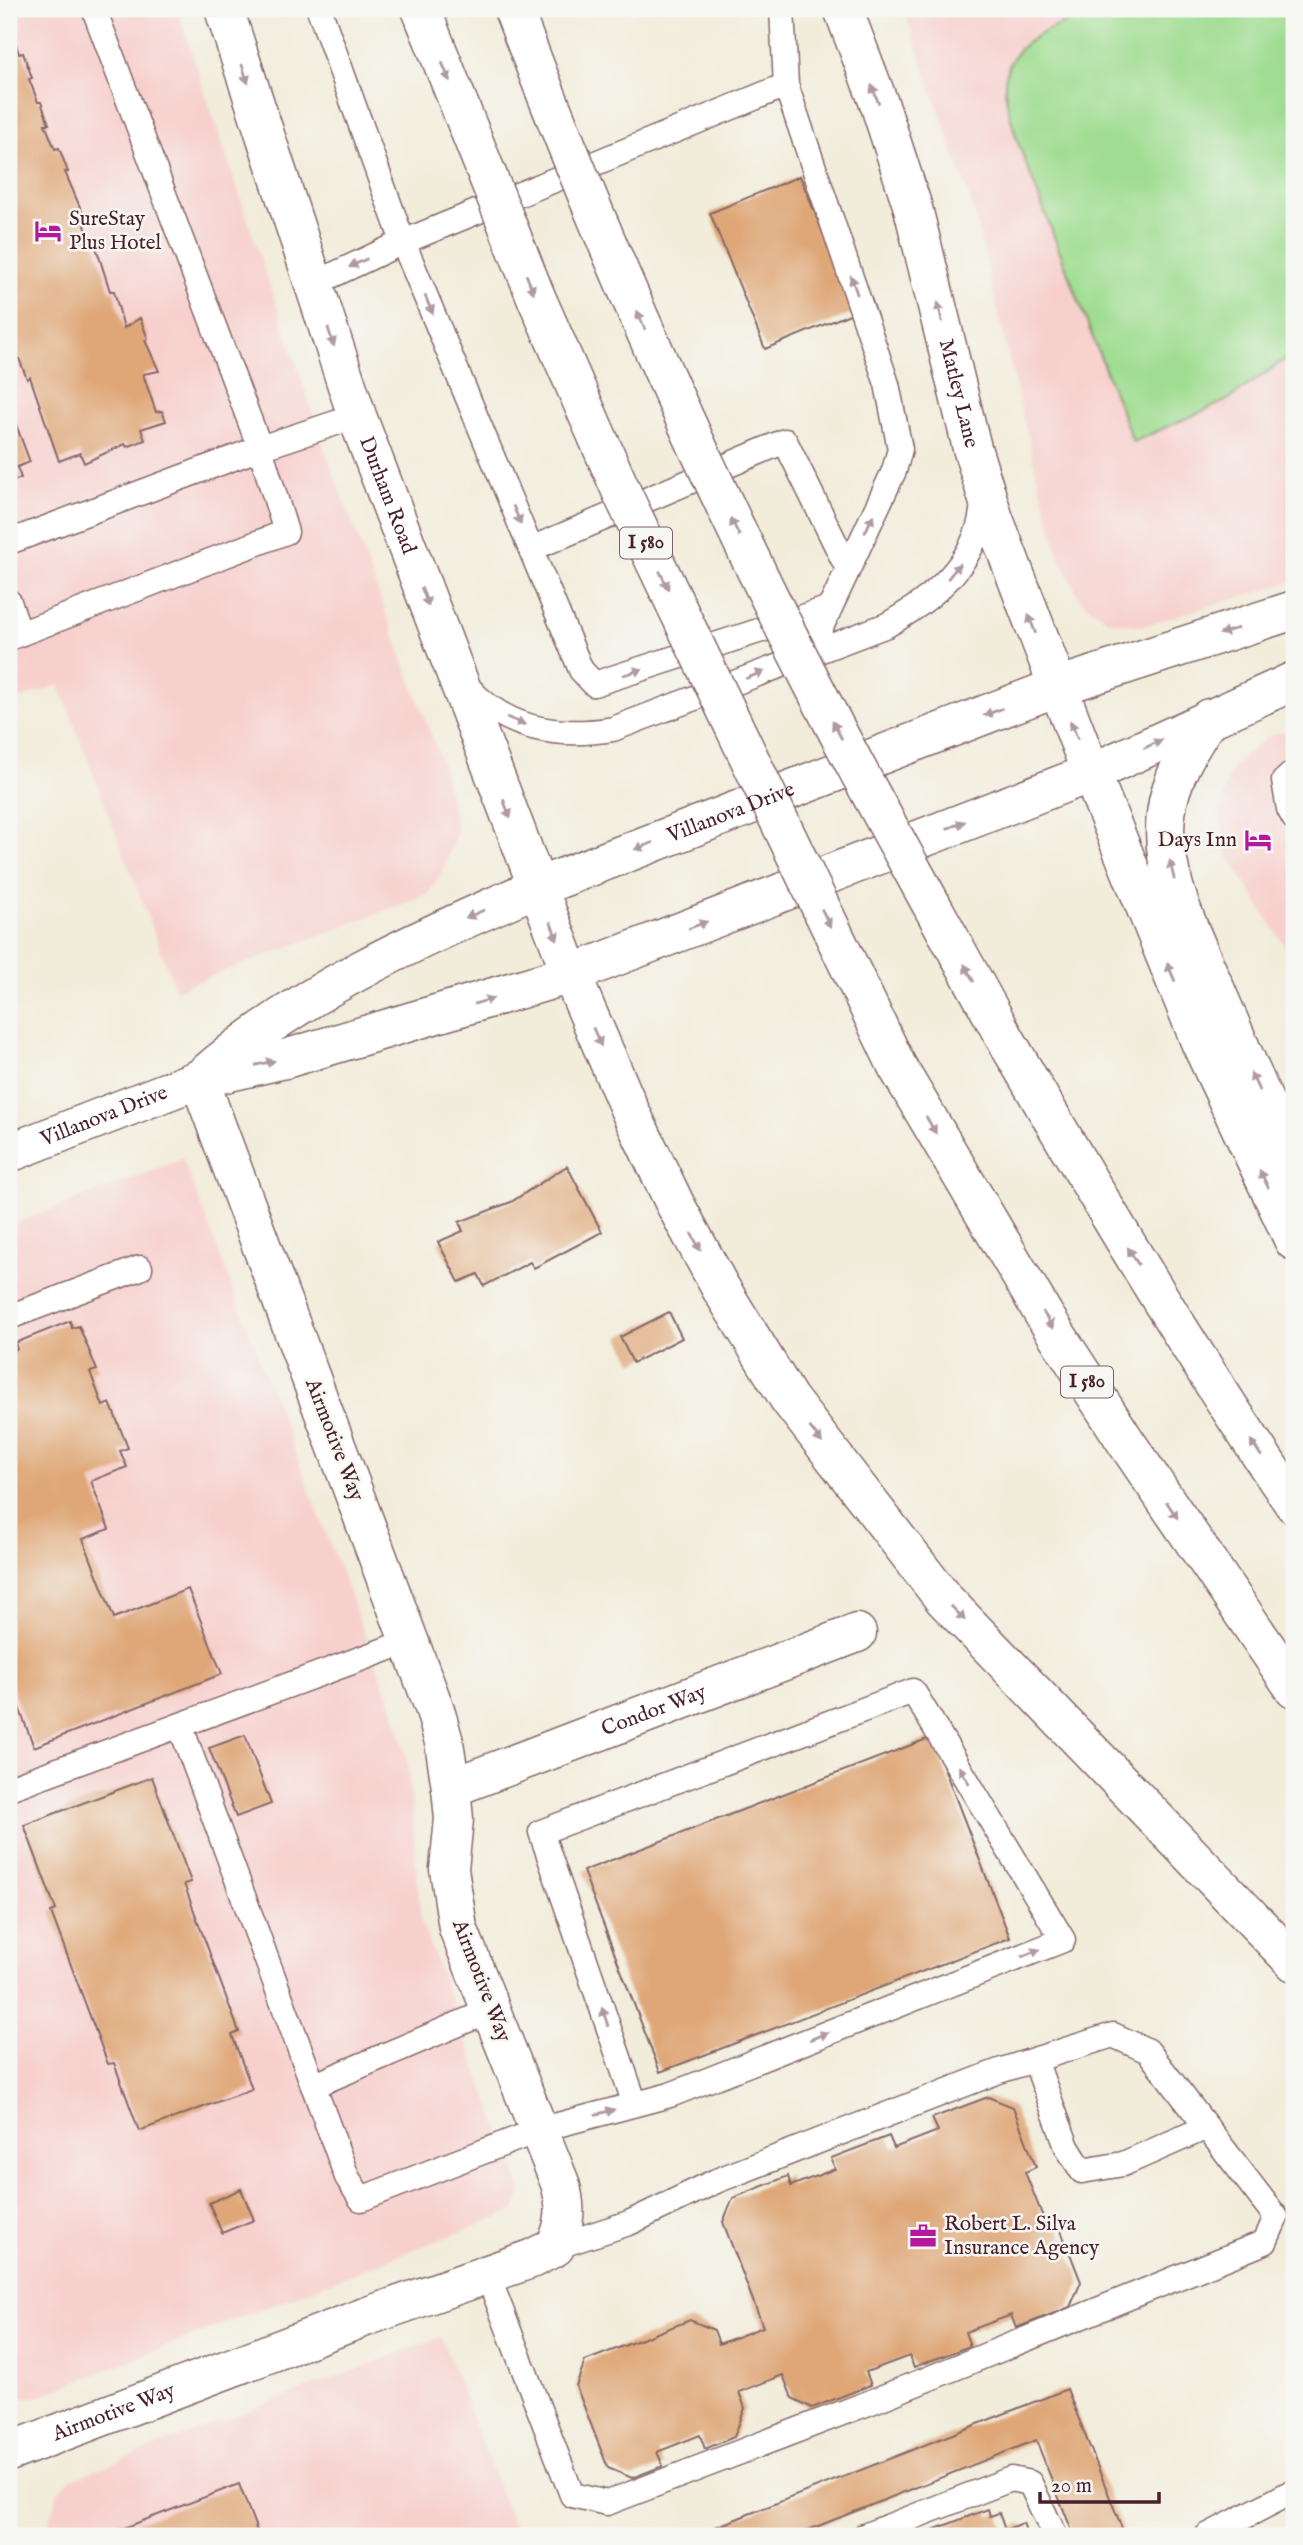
<svg xmlns="http://www.w3.org/2000/svg" width="1303" height="2545" font-family="'IM FELL English',serif">
<rect width="100%" height="100%" fill="#f6f6f2"/>
<filter id="ink" filterUnits="userSpaceOnUse"><feTurbulence type="fractalNoise" baseFrequency=".0143" numOctaves="2"/><feDisplacementMap in="SourceGraphic" scale="14" xChannelSelector="R" yChannelSelector="G"/><feConvolveMatrix kernelMatrix="1 2 1 2 8 2 1 2 1" color-interpolation-filters="sRGB"/></filter>
<filter id="wash" filterUnits="userSpaceOnUse"><feTurbulence type="fractalNoise" baseFrequency=".00686" numOctaves="4" result="noise"/><feDisplacementMap in="SourceGraphic" scale="28" xChannelSelector="R" yChannelSelector="G"/><feGaussianBlur stdDeviation="1.57" result="paint"/><feColorMatrix in="noise" values="0 0 0 0 0 0 0 0 0 0 0 0 0 0 0 0 0 1.4 0 .05"/><feComposite in="paint" operator="in"/></filter>
<g filter="url(#wash)">
<rect width="100%" height="100%" fill="#f2ecda"/>
<path fill="#f7d0cd" d="M9 9H177L325 450 441 761 457 830 443 871 428 894 176 990 59 685 9 703Z
M904 9H1294V581L1142 626 1109 621 1081 601 1060 558 1037 475 973 207Z
M1294 727V961L1225 850 1219 810 1230 773 1240 759 1268 737Z
M183 1159 394 1711 408 1764 421 1921 522 2190 515 2210 39 2396 13 2399 9 2396V1226Z
M441 2337 517 2536H45L57 2494 69 2480Z"/>
<path fill="#a0dd92" stroke="#757e5e" stroke-width="2" d="M1103 9H1294V353L1226 401 1133 442 1017 140C1012 120 1002 95 1006 75 1013 35 1071 21 1103 9Z"/>
<g id="blocks">
<path fill="#dfa778" d="M9 21 19 54 23 53 32 78 29 79 38 102H41L49 124H45L55 149 59 148 68 172H65L85 219H83L91 244H95L110 291H114L124 328 140 318 148 339 145 340 159 371 143 374 156 412 162 411 166 421 141 429 145 440 127 447 125 444 84 463 80 453 59 461 30 377 27 379 9 333Z
M800 176 855 312 765 349 710 213Z
M9 406 30 462 17 467 21 478 9 483Z
M567 1166 602 1232 534 1268 530 1262 484 1286 478 1274 459 1282 438 1242 463 1231 459 1222 511 1202Z
M669 1312 682 1338 633 1363 620 1337Z
M70 1321 72 1328 79 1326 97 1370 90 1372 103 1406 110 1403 128 1448 120 1451 127 1467 91 1481 109 1529 83 1539 114 1618 188 1589 222 1674 34 1747 9 1681V1352L17 1349 15 1343Z
M245 1735 271 1804 236 1817 209 1748Z
M932 1737 1010 1938 660 2072 583 1871Z
M152 1777 191 1882 184 1884 239 2032 232 2035 252 2089 139 2131 114 2063 108 2064 51 1912 56 1910 24 1825Z
M988 2097 1013 2107 1036 2167 1025 2172 1045 2222 1056 2218 1081 2282 1070 2307 1016 2328 1011 2315 965 2332 970 2346 914 2367 909 2356 866 2372 871 2385 812 2408 792 2398 783 2375 739 2392 745 2408 734 2437 705 2449 700 2435 657 2452 663 2466 632 2478 608 2468 576 2386 585 2361 690 2320 714 2330 719 2344 763 2327 723 2222 733 2198 788 2176 791 2186 835 2169 831 2158 889 2136 894 2148 938 2131 932 2118Z
M241 2189 254 2220 222 2233 209 2203Z
M1067 2389 1125 2536H1074L1036 2440 793 2536H693Z
M239 2484 259 2536H114L113 2532Z
M988 2509 990 2516 999 2513 1005 2530 1023 2523 1028 2536H917Z"/>
</g>
</g>
<g filter="url(#ink)">
<use href="#blocks" fill-opacity="0" stroke="#856768" stroke-width="2"/>
<g fill="none" stroke-linecap="round" stroke-linejoin="round">
<defs>
<path id="lane" d="M94 9 260 448 357 416
M319 9 403 242 581 670 594 684 830 608
M782 9 786 85 887 384 900 449 894 471 808 655
M314 284 403 242 786 85
M9 542 260 448 286 532 9 638
M531 549 785 441 848 569
M9 602 20 634
M467 686C505 730 559 738 613 729L887 625C935 598 983 557 983 497
M1294 772 1284 781 1289 809 1294 818
M9 1317 140 1268
M180 1725 347 2177 361 2199 539 2130 670 2095 1063 1940 913 1691 541 1832 635 2104
M9 1788 409 1641
M1035 2060 1067 2147 1082 2171 1123 2164 1207 2127
M313 2086 491 2010
M488 2276 572 2495 607 2503 871 2402 1265 2242 1276 2217 1148 2051 1113 2035 999 2071 716 2181 629 2223 555 2247
M864 2536 1011 2479 1030 2483 1055 2536
M1207 2536 1294 2491"/>
<g id="street">
<path id="s1" d="M451 1788 857 1633"/>
<path id="s2" d="M9 2452 365 2317 531 2259 555 2247C566 2223 567 2208 560 2183L458 1928 449 1869 454 1819 451 1788 444 1742 435 1710 199 1079"/>
</g>
<g id="secondary">
<path id="s3" d="M203 1076C301 991 420 938 538 887L1057 687 1294 610"/>
<path id="s4" d="M9 1153 199 1079 285 1059 571 974 1091 773 1294 681"/>
</g>
<g id="primary">
<path id="s5" d="M224 9 357 416 571 974"/>
<path id="s6" d="M843 9 880 106 913 208 972 448 994 519 1091 773"/>
</g>
<path id="highway" d="M1209 718C1190 747 1170 778 1166 814 1159 873 1192 934 1214 986 1240 1047 1266 1106 1294 1166
M1091 773 1201 1044 1294 1241
M571 974 631 1113 675 1204 720 1287 789 1399 943 1598 1294 1962
M1002 1033C1095 1193 1189 1352 1294 1504
M897 1066 1044 1315 1126 1442 1294 1688"/>
</defs>
<use href="#lane" stroke="#856768" stroke-width="27"/>
<use href="#street" stroke="#856768" stroke-width="41"/>
<use href="#secondary" stroke="#856768" stroke-width="41"/>
<use href="#primary" stroke="#856768" stroke-width="41"/>
<use href="#highway" stroke="#856768" stroke-width="41"/>
<use href="#lane" stroke="#fff" stroke-width="24"/>
<use href="#street" stroke="#fff" stroke-width="38"/>
<use href="#secondary" stroke="#fff" stroke-width="38"/>
<use href="#primary" stroke="#fff" stroke-width="38"/>
<use href="#highway" stroke="#fff" stroke-width="38"/>
<defs>
<path id="highway-bridge" d="M421 9 536 297 623 495 897 1066
M513 9C596 227 691 442 796 651 861 781 933 906 1002 1033"/>
</defs>
<use href="#highway-bridge" stroke="#856768" stroke-width="41" stroke-linecap="butt"/>
<use href="#highway-bridge" stroke="#fff" stroke-width="38"/>
</g>
<defs><path id="oneway-solid" d="M-6-.8H1V-3.2L6.5 0L1 3.2V.8H-6Z" transform="scale(1.75)"/></defs>
<g fill="#ae9aa0">
<use href="#oneway-solid" transform="translate(446 72) rotate(68)"/>
<use href="#oneway-solid" transform="translate(245 74) rotate(72)"/>
<use href="#oneway-solid" transform="translate(875 94) rotate(-111)"/>
<use href="#oneway-solid" transform="translate(358 263) rotate(155)"/>
<use href="#oneway-solid" transform="translate(530 284) rotate(68)"/>
<use href="#oneway-solid" transform="translate(854 285) rotate(-109)"/>
<use href="#oneway-solid" transform="translate(429 305) rotate(67)"/>
<use href="#oneway-solid" transform="translate(940 312) rotate(-103)"/>
<use href="#oneway-solid" transform="translate(641 320) rotate(-113)"/>
<use href="#oneway-solid" transform="translate(331 337) rotate(72)"/>
<use href="#oneway-solid" transform="translate(517 515) rotate(67)"/>
<use href="#oneway-solid" transform="translate(869 524) rotate(-65)"/>
<use href="#oneway-solid" transform="translate(735 527) rotate(-116)"/>
<use href="#oneway-solid" transform="translate(954 571) rotate(-51)"/>
<use href="#oneway-solid" transform="translate(664 580) rotate(64)"/>
<use href="#oneway-solid" transform="translate(425 597) rotate(69)"/>
<use href="#oneway-solid" transform="translate(1032 624) rotate(-111)"/>
<use href="#oneway-solid" transform="translate(1229 631) rotate(162)"/>
<use href="#oneway-solid" transform="translate(633 672) rotate(-18)"/>
<use href="#oneway-solid" transform="translate(755 675) rotate(-21)"/>
<use href="#oneway-solid" transform="translate(993 712) rotate(159)"/>
<use href="#oneway-solid" transform="translate(516 721) rotate(22)"/>
<use href="#oneway-solid" transform="translate(837 730) rotate(-118)"/>
<use href="#oneway-solid" transform="translate(1074 730) rotate(-112)"/>
<use href="#oneway-solid" transform="translate(1153 744) rotate(-25)"/>
<use href="#oneway-solid" transform="translate(507 809) rotate(69)"/>
<use href="#oneway-solid" transform="translate(956 825) rotate(-21)"/>
<use href="#oneway-solid" transform="translate(644 846) rotate(159)"/>
<use href="#oneway-solid" transform="translate(1172 870) rotate(-103)"/>
<use href="#oneway-solid" transform="translate(475 914) rotate(156)"/>
<use href="#oneway-solid" transform="translate(826 918) rotate(64)"/>
<use href="#oneway-solid" transform="translate(698 925) rotate(-21)"/>
<use href="#oneway-solid" transform="translate(554 931) rotate(69)"/>
<use href="#oneway-solid" transform="translate(1171 972) rotate(-113)"/>
<use href="#oneway-solid" transform="translate(969 973) rotate(-119)"/>
<use href="#oneway-solid" transform="translate(484 1001) rotate(-17)"/>
<use href="#oneway-solid" transform="translate(597 1037) rotate(66)"/>
<use href="#oneway-solid" transform="translate(265 1063) rotate(-13)"/>
<use href="#oneway-solid" transform="translate(1255 1082) rotate(-115)"/>
<use href="#oneway-solid" transform="translate(931 1125) rotate(60)"/>
<use href="#oneway-solid" transform="translate(1264 1179) rotate(-116)"/>
<use href="#oneway-solid" transform="translate(696 1242) rotate(62)"/>
<use href="#oneway-solid" transform="translate(1133 1256) rotate(-122)"/>
<use href="#oneway-solid" transform="translate(1048 1320) rotate(58)"/>
<use href="#oneway-solid" transform="translate(816 1435) rotate(52)"/>
<use href="#oneway-solid" transform="translate(1256 1448) rotate(-123)"/>
<use href="#oneway-solid" transform="translate(1172 1510) rotate(56)"/>
<use href="#oneway-solid" transform="translate(958 1613) rotate(46)"/>
<use href="#oneway-solid" transform="translate(964 1775) rotate(-121)"/>
<use href="#oneway-solid" transform="translate(1031 1953) rotate(-22)"/>
<use href="#oneway-solid" transform="translate(605 2017) rotate(-109)"/>
<use href="#oneway-solid" transform="translate(819 2036) rotate(-22)"/>
<use href="#oneway-solid" transform="translate(605 2112) rotate(-15)"/>
</g>
</g>
<defs>
<symbol id="hotel-bare" viewBox="-9 -9 18 18"><path d="M-6-4.5h1.5V1H6V5H4.5V3h-9V5H-6ZM-4 0a1.8 1.8 0 1 1 3.6 0ZM.5 0V-2.5h3Q6-2.5 6 0Z" fill="#b5179e" stroke="#f6f6f2" stroke-width="2.5" paint-order="stroke"/></symbol>
<symbol id="office-bare" viewBox="-9 -9 18 18"><path d="M-6-3h4V-5.5h4V-3h4V5H-6ZM-1-4.5V-3h2v-1.5ZM-6 0V1H6V0Z" fill="#b5179e" stroke="#f6f6f2" stroke-width="2.5" paint-order="stroke"/></symbol>
</defs>
<g fill-rule="evenodd">
<use href="#hotel-bare" x="29" y="212" width="38" height="38"/>
<use href="#hotel-bare" x="1239" y="821" width="38" height="38"/>
<use href="#office-bare" x="904" y="2217" width="38" height="38"/>
</g>
<g text-anchor="middle" dominant-baseline="central" stroke-width="5" stroke-linejoin="round" paint-order="stroke">
<g fill="#f6f6f2" stroke="#7e6067" stroke-width="2">
<rect x="620" y="527.5" width="52" height="31" rx="5"/>
<rect x="1061" y="1366.5" width="52" height="31" rx="5"/>
</g>
<g font-size="19" font-weight="bold" fill="#4a1f2b">
<text x="646" y="543">I 580</text>
<text x="1087" y="1382">I 580</text>
</g>
<g font-size="21" fill="#4a1f2b" stroke="#f6f6f2" text-anchor="start">
<text x="69" y="219">SureStay<tspan x="69" dy="24">Plus Hotel</tspan></text>
<text x="1237" y="840" text-anchor="end">Days Inn</text>
<text x="944" y="2224">Robert L. Silva<tspan x="944" dy="24">Insurance Agency</tspan></text>
</g>
<g font-size="21" fill="#4a1f2b" stroke="#f6f6f2">
<text stroke="none"><textPath href="#s6" startOffset="402">Matley Lane</textPath></text>
<text stroke="none"><textPath href="#s5" startOffset="513">Durham Road</textPath></text>
<text stroke="none"><textPath href="#s3" startOffset="593">Villanova Drive</textPath></text>
<text stroke="none"><textPath href="#s4" startOffset="102">Villanova Drive</textPath></text>
<text transform="translate(334 1440) rotate(69)">Airmotive Way</text>
<text stroke="none"><textPath href="#s1" startOffset="217">Condor Way</textPath></text>
<text transform="translate(481 1981) rotate(69)">Airmotive Way</text>
<text stroke="none"><textPath href="#s2" startOffset="112">Airmotive Way</textPath></text>
</g>
</g>
<rect width="1303" height="2545" fill="none" stroke="#f6f6f2" stroke-width="35"/>
<path d="M1040 2492v10h119v-10" fill="none" stroke="#4a1f2b" stroke-width="3.5"/>
<text x="1051" y="2492" font-size="21" fill="#4a1f2b" stroke="#f6f6f2" stroke-width="5" paint-order="stroke">20 m</text>
</svg>
